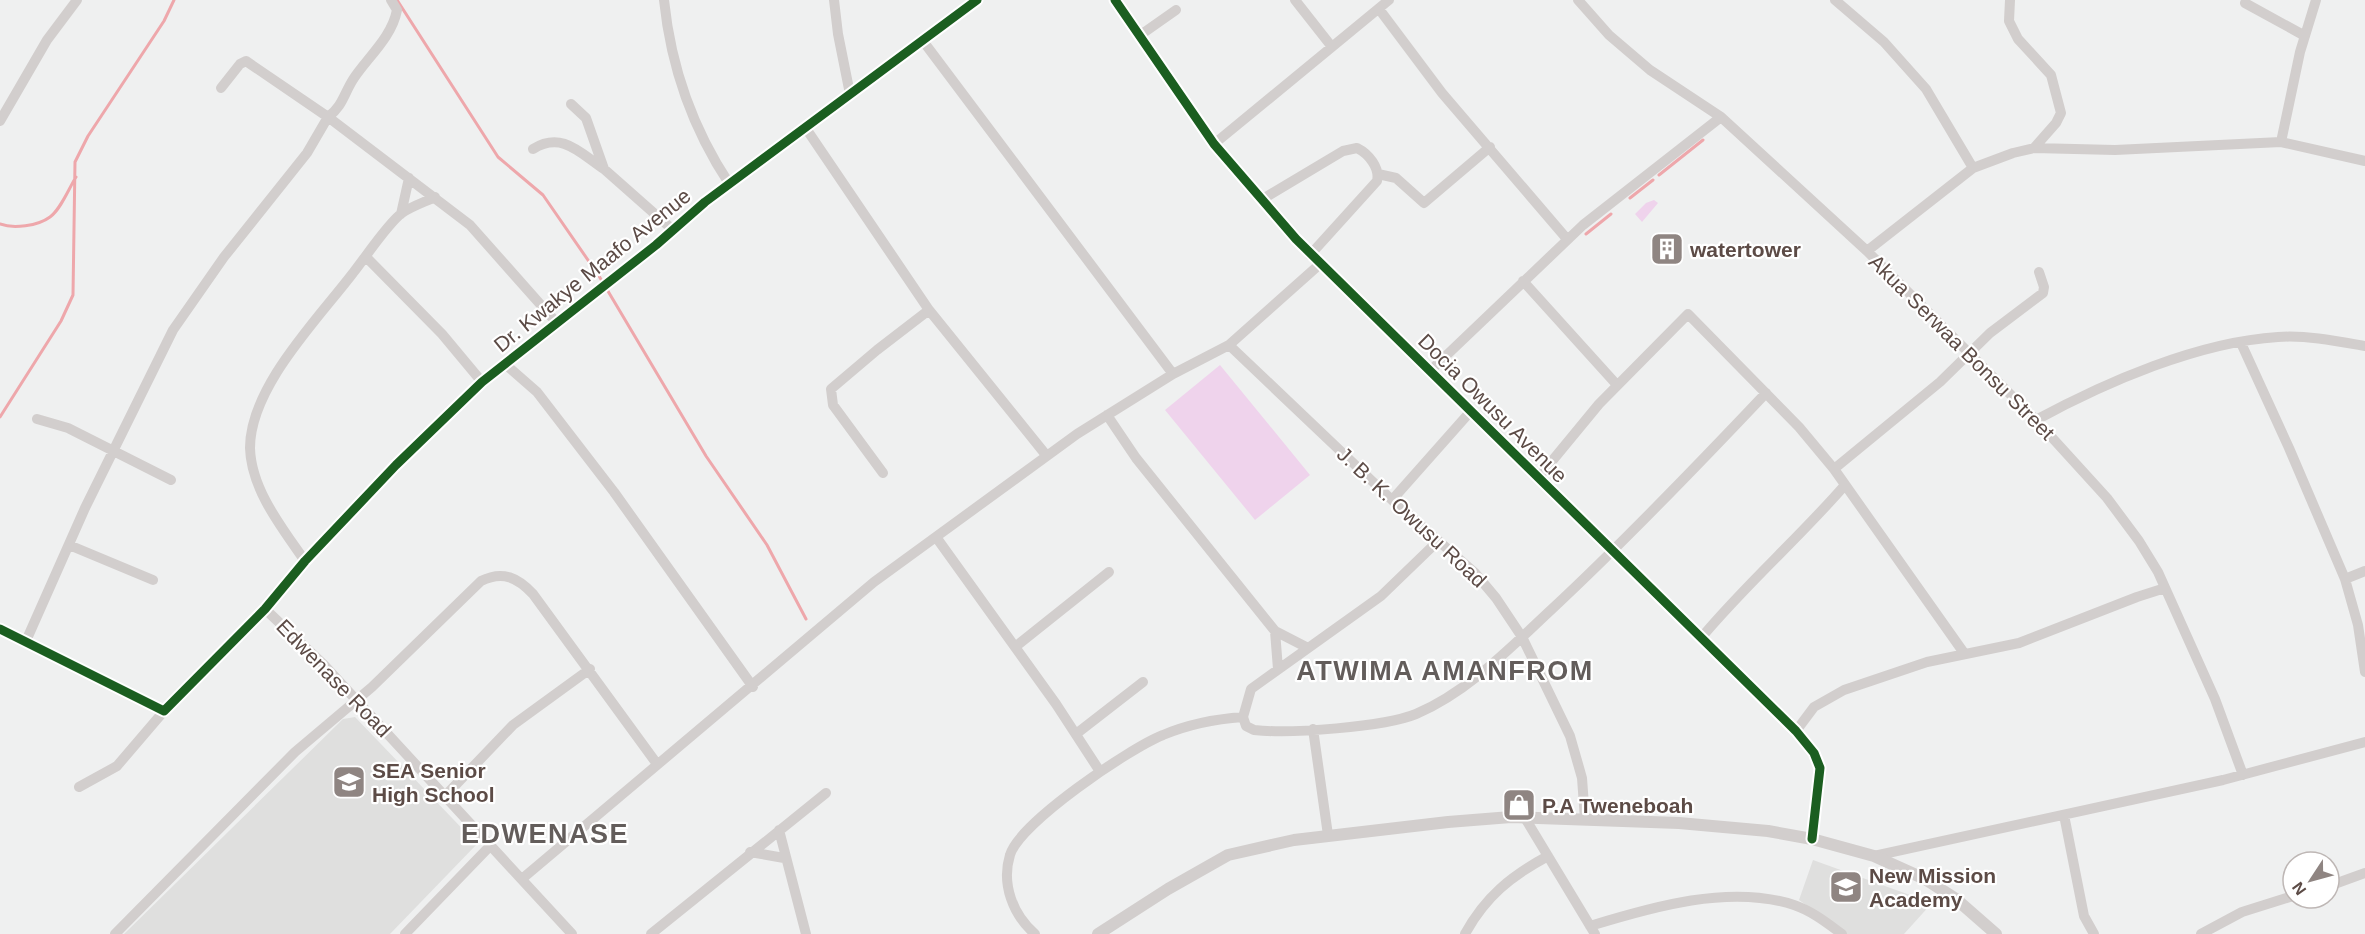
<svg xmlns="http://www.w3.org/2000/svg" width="2365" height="934" font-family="Arial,sans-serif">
<rect width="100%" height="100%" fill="#eff0f0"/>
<path fill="#dfdfde" d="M355 717 477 844 390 934H124L343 719Z
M1813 860 1932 903 1904 934H1847L1799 900Z"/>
<path fill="#efd3ec" d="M1654 200 1658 203 1642 222 1635 214 1646 203Z
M1220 365 1310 475 1255 520 1165 410Z"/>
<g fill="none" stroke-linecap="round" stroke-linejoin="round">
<path stroke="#eea7ab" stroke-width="3" d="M397 0 498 157 543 195 599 276 706 456 767 545 806 619
M1659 175 1703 140
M1630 198 1653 180
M0 224C13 229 38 226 50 217 61 209 69 188 76 177
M1586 234 1611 214
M0 417 61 321 73 295 75 162 88 136 164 21 174 0"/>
<path stroke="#d2cecd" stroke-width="10" d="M391 0 397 10C392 37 368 57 354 78 344 93 343 106 328 117L470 225 556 322
M664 0C671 68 692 128 730 185
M834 0 838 34 850 94
M1115 0 1214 144 1296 239 1796 731 1814 753 1820 768 1812 839
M1295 0 1332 47
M1578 0 1609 35 1650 70 1721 117 1867 251 2036 420 2107 498 2139 541 2158 572 2215 699 2243 775
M1835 0 1884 42 1926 89 1973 168
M2010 0 2009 21 2018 39 2051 75 2061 113 2056 123 2034 148
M2245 3 2305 36
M1379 9 1442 93 1567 239
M1139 36 1176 10
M923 41 1173 374
M571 104 586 118 604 169 673 230
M0 121 47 40 77 0
M805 127 929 310 1046 455
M2281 142 2300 52 2316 0
M1214 144 1389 0
M533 149C562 131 580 153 604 169
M1378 174 1396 178 1424 203 1490 147
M1261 200 1343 151 1357 148C1369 154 1380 168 1377 181L1310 255
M401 214 409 178
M1867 251 1973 168 2013 153 2034 148 2115 150 2281 142 2365 161
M366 257 442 334 482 382
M1523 281 1617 385
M2241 343 2289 448 2345 579 2358 625 2365 672
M1229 345 1392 500 1475 573 1496 598 1522 637 1570 736 1582 778 1585 819
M505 364 537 392 614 492 753 687
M1430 371 1583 225 1721 117
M1107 415 1136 458 1275 631 1308 648
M37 419 68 428 171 480
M2036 420C2106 382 2198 342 2278 337 2307 335 2337 341 2365 346
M1834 469 1940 382 1990 333 2043 293 2044 287 2039 272
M883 473 833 405 831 389 877 350 929 310
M1538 478 1599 404 1688 314 1799 427 1834 469 1964 653
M1392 500 1470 412
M936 537 1056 704 1099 770
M69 545 153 580
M305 561C282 528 251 489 250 448 250 387 318 319 353 273 365 258 388 223 402 213 412 206 425 202 435 197
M2345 579 2365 571
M265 609 324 665 572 934
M0 629 164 711 265 609 305 561 396 465 482 382 656 245 705 202 977 0
M1275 631 1278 669
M1701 638C1746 584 1799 538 1845 485
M26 641 85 508 173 330 224 257 307 153 328 117 246 61 240 64 221 88
M1015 647 1109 572
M1243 717 1251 689 1381 596 1438 541
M1313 729 1328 835
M1796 731 1814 707 1844 690 1927 662 2019 643 2137 597 2165 588
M1076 734 1143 682
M79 787 117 766 164 711
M445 796 513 725 590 669
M2064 815 2084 916 2094 934
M1525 818 1595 934
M779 830 806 934
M750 852 784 858
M1874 856 2223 780 2365 742
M523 878 874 582 1077 434 1173 374 1229 345 1320 264
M2329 886 2365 873
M1590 926C1652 907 1730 884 1794 905 1812 911 1827 923 1842 934
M115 934 295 752 372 687 481 581C503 570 518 578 533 594L657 764
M405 934 491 845
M651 934 826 793
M1035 934C1013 915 1001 884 1010 855 1019 823 1130 748 1163 735 1189 724 1215 719 1243 717L1246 726 1254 730C1290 734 1384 727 1416 714 1468 692 1511 647 1552 609 1626 540 1696 467 1766 393
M1465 934C1485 897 1511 876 1548 856
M2201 934 2242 912 2293 896"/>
<path stroke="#d2cecd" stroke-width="12" d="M1098 934 1168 889 1228 855 1294 840 1448 822 1511 817 1679 823 1768 831 1812 839 1874 856 1925 879 1956 899 1996 934"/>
<defs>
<path id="cycleway" d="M1115 0 1214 144 1296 239 1796 731 1814 753 1820 768 1812 839
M0 629 164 711 265 609 305 561 396 465 482 382 656 245 705 202 977 0"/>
</defs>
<use href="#cycleway" stroke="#fff" stroke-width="13"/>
<use href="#cycleway" stroke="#1b5e20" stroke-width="9"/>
</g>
<defs>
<symbol id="building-square" viewBox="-11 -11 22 22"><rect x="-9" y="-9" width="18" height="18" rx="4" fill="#8f8582" stroke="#fff"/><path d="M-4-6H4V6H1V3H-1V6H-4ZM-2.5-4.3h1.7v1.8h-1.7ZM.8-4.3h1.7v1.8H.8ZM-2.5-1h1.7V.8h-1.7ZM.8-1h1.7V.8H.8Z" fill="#fff"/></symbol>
<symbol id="school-square" viewBox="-11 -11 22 22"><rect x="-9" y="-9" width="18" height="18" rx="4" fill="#8f8582" stroke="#fff"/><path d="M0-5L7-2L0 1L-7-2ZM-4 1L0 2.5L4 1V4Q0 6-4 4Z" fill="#fff"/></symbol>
<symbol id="shop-square" viewBox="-11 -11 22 22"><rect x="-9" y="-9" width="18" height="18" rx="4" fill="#8f8582" stroke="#fff"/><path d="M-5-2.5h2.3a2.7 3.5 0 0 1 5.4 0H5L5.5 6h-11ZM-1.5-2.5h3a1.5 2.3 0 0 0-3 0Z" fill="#fff"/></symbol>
</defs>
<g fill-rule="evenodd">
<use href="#building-square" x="1648" y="230" width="38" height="38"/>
<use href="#school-square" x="330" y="763" width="38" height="38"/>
<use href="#shop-square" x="1500" y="786" width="38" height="38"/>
<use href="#school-square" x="1827" y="868" width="38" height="38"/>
</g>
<g text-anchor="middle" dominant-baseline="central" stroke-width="4.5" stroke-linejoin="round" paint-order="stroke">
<g font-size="21" font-weight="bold" fill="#5c4b46" stroke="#fff" text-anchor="start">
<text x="1690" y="249">watertower</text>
<text x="372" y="770">SEA Senior<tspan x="372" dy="24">High School</tspan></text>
<text x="1542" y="805">P.A Tweneboah</text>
<text x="1869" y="875">New Mission<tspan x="1869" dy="24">Academy</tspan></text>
</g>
<g font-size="21" fill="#5c4b46" stroke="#fff">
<text transform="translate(592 270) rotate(-39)">Dr. Kwakye Maafo Avenue</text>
<text transform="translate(1962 347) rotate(45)">Akua Serwaa Bonsu Street</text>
<text transform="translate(1493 408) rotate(45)">Docia Owusu Avenue</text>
<text transform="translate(1412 517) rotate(43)">J. B. K. Owusu Road</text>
<text transform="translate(334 678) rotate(46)">Edwenase Road</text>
</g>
<g font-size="27" font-weight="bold" letter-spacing="1.5" fill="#635d5b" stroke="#fff">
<text x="1445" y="671">ATWIMA AMANFROM</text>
<text x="545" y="834">EDWENASE</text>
</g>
</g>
<g transform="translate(2311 880) rotate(234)"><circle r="28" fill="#ffffff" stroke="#beb7b5" stroke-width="1.5"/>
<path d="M0-4.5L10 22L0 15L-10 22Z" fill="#8f8582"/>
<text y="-9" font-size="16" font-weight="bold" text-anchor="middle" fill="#5c4b46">N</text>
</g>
</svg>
